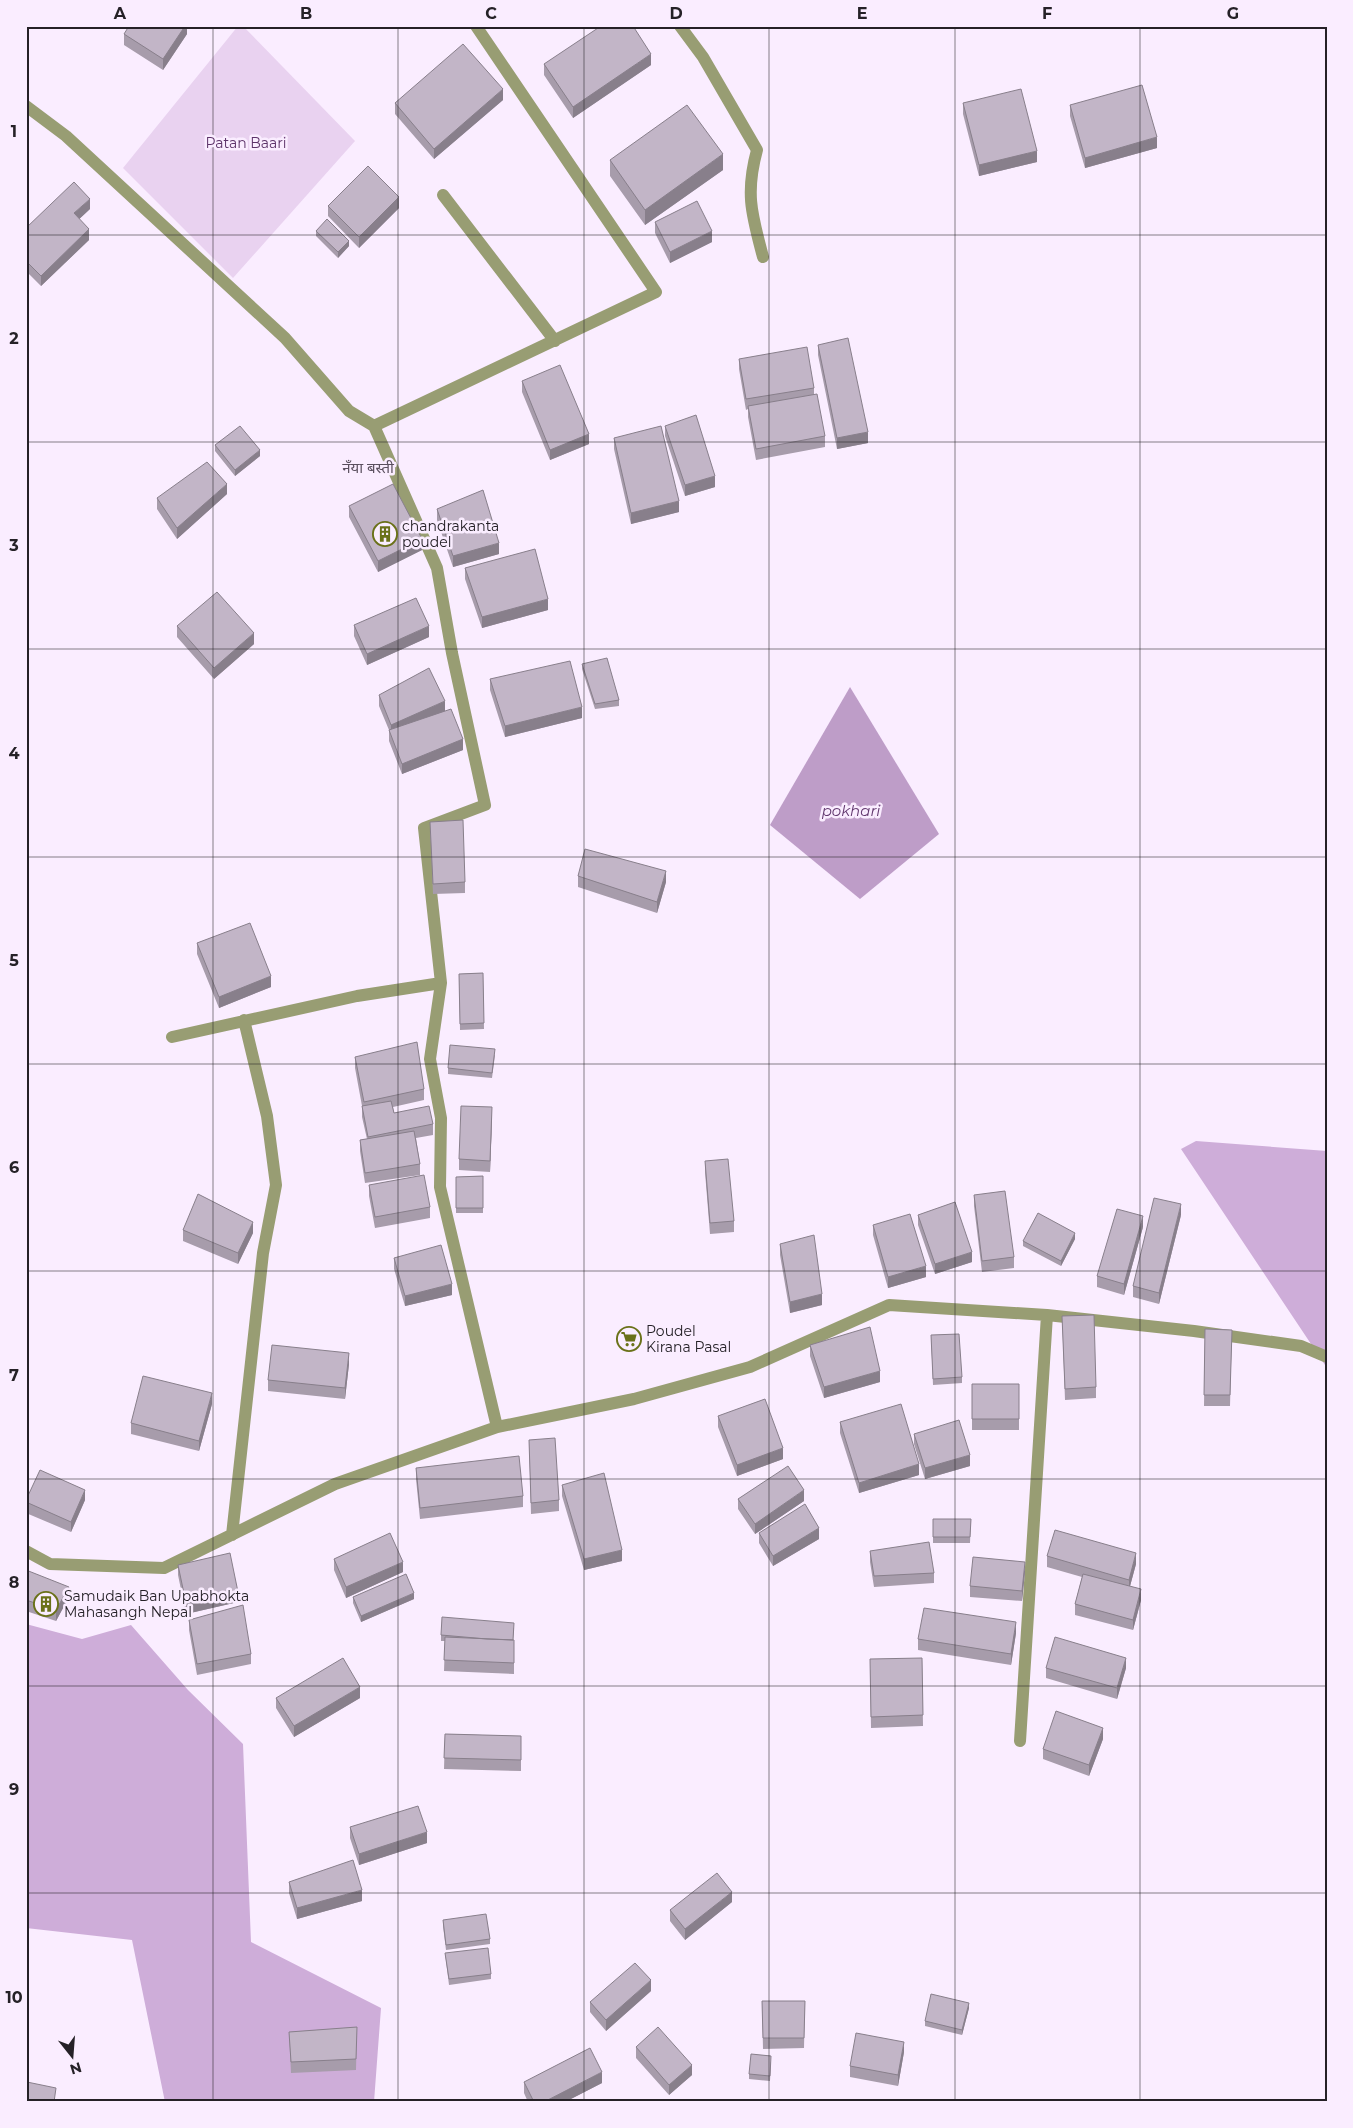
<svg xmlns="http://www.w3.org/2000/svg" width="1353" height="2128" font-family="Montserrat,'Noto Sans Devanagari',sans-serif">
<rect width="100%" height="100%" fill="#faedff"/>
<path fill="#e9d2f0" d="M238 26H243L355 141 233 278 123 168Z"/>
<path fill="#ceadd9" d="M1196 1141 1327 1151V1368L1181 1149Z
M26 1624 82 1639 131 1625 188 1690 243 1744 251 1942 381 2008 374 2102H165L132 1940 26 1928Z"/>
<path fill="#be9dc8" d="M850 687 939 834 860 899 770 825Z"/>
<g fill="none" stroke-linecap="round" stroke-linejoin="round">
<path stroke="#989d73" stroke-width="12" d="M680 26 703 57 757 150C745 194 752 215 763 257
M26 106 66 136 285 338 349 411 374 426 656 292 476 26
M443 195 555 341
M374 426 437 568 452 653 485 805 424 828 441 983 430 1059 441 1118 440 1187 497 1427
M172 1037 357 996 441 983
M232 1535 263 1253 276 1185 267 1116 244 1020
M26 1551 50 1564 164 1568 335 1484 497 1427 634 1399 750 1367 889 1305 1047 1315 1194 1331 1301 1346 1327 1357
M1020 1741 1047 1315"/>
</g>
<path fill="#a79cab" d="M187 26V34L163 70 124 45V34Z
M544 64 651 65 573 118 544 75Z
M503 100 434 159 395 114V103Z
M963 103 1037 162 979 176 963 114Z
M1070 105 1157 148 1085 168 1070 116Z
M610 160 723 170 645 225 610 176Z
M328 206 399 208 359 248 328 216Z
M90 209 79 219 89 240 41 286 26 271V228Z
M655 222 712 242 670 263 655 233Z
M316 231 349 246 338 258 316 236Z
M818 345 868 443 837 449 818 355Z
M739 359 814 388V394L825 436V447L756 460 748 417V409L746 410 739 369Z
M522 381 589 444 550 460 522 392Z
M665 426 715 487 685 496 665 436Z
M614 438 679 512 631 524 614 449Z
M215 445 260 456 235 476 215 451Z
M227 494 177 539 157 509V498Z
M349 506 422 550 378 572 349 517Z
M437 509 499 554 453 567 437 520Z
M465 568 548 610 482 628 465 579Z
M354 625 429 637 367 665 354 636Z
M177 626 254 644 214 679 177 637Z
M582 664 619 700V706L595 709 582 669Z
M490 679 582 718 505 737 490 690Z
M379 695 445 711 463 750 402 774 389 741V730L379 706Z
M430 822 465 882V893L433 894Z
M578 876 666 882 657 913 578 887Z
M197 943 271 987 219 1008 197 954Z
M483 973 484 1029 460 1030 459 974Z
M495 1055 492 1078 448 1074V1068Z
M355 1057 424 1089V1100L393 1107 394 1113 433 1124V1135L416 1138 420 1164V1175L365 1183 360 1151V1140L367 1139 362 1117V1106L355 1068Z
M492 1118 490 1172 459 1170V1159Z
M705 1161 734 1221V1232L710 1234 705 1172Z
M483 1176V1213H456V1177Z
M369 1185 430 1207V1218L375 1228 369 1196Z
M974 1195 1014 1257V1268L982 1272 974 1206Z
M918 1215 972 1262 935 1274 918 1225Z
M1181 1215 1159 1304 1133 1297V1286Z
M873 1225 926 1277 888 1288 873 1235Z
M1143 1227 1124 1295 1097 1287V1276Z
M183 1230 253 1233 238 1264 183 1241Z
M1075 1239 1061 1266 1023 1246V1241Z
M780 1244 822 1305 790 1313 780 1255Z
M394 1258 452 1295 405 1306 394 1269Z
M1062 1316 1096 1387V1398L1065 1400Z
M1205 1329 1232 1330 1230 1406H1204Z
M931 1335 962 1377V1383L933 1385Z
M810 1345 880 1382 824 1398 810 1356Z
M349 1364 345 1399 268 1391V1380Z
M972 1384H1019V1430H972Z
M212 1404 199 1451 131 1434V1423Z
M718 1416 783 1459 737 1476 718 1427Z
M840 1422 919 1475 859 1493 840 1433Z
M914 1434 970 1466 925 1479 914 1444Z
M529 1440 559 1500V1511L531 1514Z
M416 1468 523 1496V1507L420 1519 416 1479Z
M562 1485 622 1561 584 1570 562 1496Z
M738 1499 804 1501 755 1534 738 1509Z
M26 1500H85L71 1532 26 1513Z
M933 1519H971L970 1543H933Z
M759 1533 819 1539 773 1566 759 1543Z
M870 1551 934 1573V1583L874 1587 870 1562Z
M1047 1556 1136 1564 1130 1586 1141 1600 1133 1630 1075 1615V1604L1082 1577 1047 1567Z
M334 1559 403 1572 346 1598 334 1570Z
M178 1565 238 1602 186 1614 178 1575Z
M26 1570 69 1597 56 1621 26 1611Z
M1025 1572 1022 1601 970 1597V1586Z
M353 1597 414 1599 361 1622 353 1603Z
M189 1620 251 1654V1664L197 1675 189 1630Z
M514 1628 513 1640H514V1674L444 1671 445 1641H441V1635Z
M1016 1633 1011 1665 918 1650V1639Z
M922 1658 923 1726 871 1728 870 1670Z
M1046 1668H1126L1117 1699 1046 1678Z
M276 1698H360L294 1737 276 1708Z
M445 1734 521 1736V1771L444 1769Z
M1103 1739 1089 1776 1043 1759V1749Z
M350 1827 427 1843 359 1865 350 1838Z
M289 1882 362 1901 297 1919 289 1893Z
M732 1902 685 1940 670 1921V1910Z
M443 1920 490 1939V1944L446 1950 443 1926Z
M445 1953 491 1974V1979L449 1985Z
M651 1991 606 2031 590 2012V2002Z
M762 2001H805L804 2048 763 2049Z
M969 2008 962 2035 925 2026V2021Z
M357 2027 356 2070 291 2073 289 2032Z
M636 2047 692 2075 669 2095 636 2058Z
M904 2052 898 2086 850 2077V2066Z
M771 2062 770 2081 749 2079V2074Z
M524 2082 602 2083 565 2102H528L524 2093Z"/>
<path fill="#887f8b" d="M185 26H187V34L163 70V59Z
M651 54V65L573 118V107Z
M503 89V100L434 159V149Z
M1157 137V148L1085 168V158Z
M1037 151V162L979 176V165Z
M723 154V170L645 225V210Z
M399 197V208L359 248V237Z
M90 199V209L74 224V213Z
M89 229V240L41 286V276Z
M712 231V242L670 263V252Z
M349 241V246L338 258V252Z
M868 432V443L837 449V438Z
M589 434V444L550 460V450Z
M260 450V456L235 476V470Z
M715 476V487L685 496V485Z
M227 484V494L177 539V528Z
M679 501V512L631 524V513Z
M422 539V550L378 572V561Z
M499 543V554L453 567V556Z
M548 599V610L482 628V617Z
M429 626V637L367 665V654Z
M254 633V644L214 679V668Z
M445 701V712L391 735V725Z
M582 707V718L505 737V726Z
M463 739V750L402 774V764Z
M666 871V882L657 913V902Z
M26 937H27V948H26Z
M271 976V987L219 1008V997Z
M492 1107V1118L490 1172V1161Z
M1181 1204V1215L1159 1304V1293Z
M1143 1216V1227L1124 1295V1284Z
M253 1222V1233L238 1264V1253Z
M1075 1233V1239L1061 1266V1261Z
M972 1252V1262L935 1274V1264Z
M926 1266V1277L888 1288V1277Z
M452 1284V1295L405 1306V1296Z
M822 1294V1305L790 1313V1302Z
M349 1353V1364L345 1399V1388Z
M880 1371V1382L824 1398V1387Z
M212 1393V1404L199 1451V1441Z
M783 1448V1459L737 1476V1465Z
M970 1455V1466L925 1479V1468Z
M919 1464V1475L859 1493V1483Z
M85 1490V1500L71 1532V1522Z
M804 1490V1501L755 1534V1524Z
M819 1528V1539L773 1566V1556Z
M622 1550V1561L584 1570V1559Z
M1136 1553V1564L1129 1590V1580Z
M403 1562V1572L346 1598V1587Z
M1025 1562V1572L1022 1601V1591Z
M69 1587V1597L56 1621V1610Z
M1141 1589V1600L1133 1630V1620Z
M238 1592V1602L186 1614V1603Z
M414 1593V1599L361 1622V1616Z
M1016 1622V1633L1011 1665V1654Z
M1126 1658V1668L1117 1699V1688Z
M360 1687V1698L294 1737V1726Z
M1103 1728V1739L1089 1776V1765Z
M427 1832V1843L359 1865V1854Z
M362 1890V1901L297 1919V1908Z
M732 1892V1902L685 1940V1929Z
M651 1980V1991L606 2031V2020Z
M969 2003V2008L962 2035V2030Z
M904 2042V2052L898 2086V2075Z
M692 2065V2075L669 2095V2085Z
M602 2072V2083L565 2102H544Z"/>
<path fill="#c2b5c7" stroke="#887f8b" d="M129 26H185L163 59 124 34Z
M601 26H633L651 54 573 107 544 64Z
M463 44 503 89 434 149 395 103Z
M1142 85 1157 137 1085 158 1070 105Z
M1021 89 1037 151 979 165 963 103Z
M687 105 723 154 645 210 610 160Z
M368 166 399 197 359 237 328 206Z
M74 182 90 199 74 213 89 229 41 276 26 261V228Z
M697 201 712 231 670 252 655 222Z
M327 219 349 241 338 252 316 231Z
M848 338 868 432 837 438 818 345Z
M807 347 814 388 746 399 739 359Z
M560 365 589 434 550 450 522 381Z
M817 394 825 436 756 449 748 406Z
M696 415 715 476 685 485 665 426Z
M240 426 260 450 235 470 215 445Z
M661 426 679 501 631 513 614 438Z
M207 462 227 484 177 528 157 498Z
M393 484 422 539 378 561 349 506Z
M483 490 499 543 453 556 437 509Z
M535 549 548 599 482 617 465 568Z
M217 592 254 633 214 668 177 626Z
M416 598 429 626 367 654 354 625Z
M607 658 619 700 595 704 582 664Z
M570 661 582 707 505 726 490 679Z
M429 668 445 701 391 725 379 695Z
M451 709 463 739 402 764 389 730Z
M463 820 465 882 433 884 430 822Z
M585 849 666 871 657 902 578 876Z
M250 923 271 976 219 997 197 943Z
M483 973 484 1023 460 1024 459 974Z
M417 1042 424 1089 364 1102 355 1057Z
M450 1045 495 1049 492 1073 448 1068Z
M391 1101 394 1113 429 1106 433 1124 368 1137 362 1106Z
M461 1106 492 1107 490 1161 459 1159Z
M414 1131 420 1164 365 1173 360 1140Z
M728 1159 734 1221 710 1223 705 1161Z
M424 1175 430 1207 375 1217 369 1185Z
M483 1176V1208H456V1177Z
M1005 1191 1014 1257 982 1261 974 1195Z
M198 1194 253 1222 238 1253 183 1230Z
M1154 1198 1181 1204 1159 1293 1133 1286Z
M955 1202 972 1252 935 1264 918 1215Z
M1117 1209 1143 1216 1124 1284 1097 1276Z
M1038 1213 1075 1233 1061 1261 1023 1241Z
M910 1214 926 1266 888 1277 873 1225Z
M814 1235 822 1294 790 1302 780 1244Z
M441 1245 452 1284 405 1296 394 1258Z
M1094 1315 1096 1387 1065 1389 1062 1316Z
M870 1327 880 1371 824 1387 810 1345Z
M1205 1329 1232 1330 1230 1395H1204Z
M959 1334 962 1377 933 1379 931 1335Z
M272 1345 349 1353 345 1388 268 1380Z
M143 1376 212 1393 199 1441 131 1423Z
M972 1384H1019V1419H972Z
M765 1399 783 1448 737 1465 718 1416Z
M901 1404 919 1464 859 1483 840 1422Z
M959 1420 970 1455 925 1468 914 1434Z
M555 1438 559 1500 531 1503 529 1440Z
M519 1456 523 1496 420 1508 416 1468Z
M788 1466 804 1490 755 1524 738 1499Z
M40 1470 85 1490 71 1522 26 1502V1500Z
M604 1473 622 1550 584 1559 562 1485Z
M805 1504 819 1528 773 1556 759 1533Z
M933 1519H971L970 1537H933Z
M1055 1530 1136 1553 1129 1580 1047 1556Z
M390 1533 403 1562 346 1587 334 1559Z
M929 1542 934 1573 874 1576 870 1551Z
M230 1553 238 1592 186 1603 178 1565Z
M973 1557 1025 1562 1022 1591 970 1586Z
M26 1570 69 1587 56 1610 26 1600Z
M406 1574 414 1593 361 1616 353 1597Z
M1083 1574 1141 1589 1133 1620 1075 1604Z
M243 1605 251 1654 197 1664 189 1620Z
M924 1608 1016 1622 1011 1654 918 1639Z
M442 1617 514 1623 513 1640 487 1639 441 1635Z
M445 1637 514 1640V1663L444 1660Z
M1055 1637 1126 1658 1117 1688 1046 1668Z
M343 1658 360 1687 294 1726 276 1698Z
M922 1658 923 1715 871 1717 870 1659Z
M1056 1711 1103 1728 1089 1765 1043 1749Z
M445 1734 521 1736V1760L444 1758Z
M418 1806 427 1832 359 1854 350 1827Z
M353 1860 362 1890 297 1908 289 1882Z
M717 1873 732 1892 685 1929 670 1910Z
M486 1914 490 1939 446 1945 443 1920Z
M488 1948 491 1974 449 1979 445 1953Z
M635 1963 651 1980 606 2020 590 2002Z
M931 1994 969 2003 962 2030 925 2021Z
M762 2001H805L804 2038H763Z
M357 2027 356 2059 291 2062 289 2032Z
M658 2027 692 2065 669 2085 636 2047Z
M856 2033 904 2042 898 2075 850 2066Z
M590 2048 602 2072 544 2102H534L524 2082Z
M751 2054 771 2056 770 2076 749 2074Z
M27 2082 56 2088 54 2102H26Z"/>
<path fill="none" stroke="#252127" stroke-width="1" stroke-opacity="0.55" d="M213 26V2102M398 26V2102M584 26V2102M769 26V2102M955 26V2102M1140 26V2102M26 235H1327M26 442H1327M26 649H1327M26 857H1327M26 1064H1327M26 1271H1327M26 1479H1327M26 1686H1327M26 1893H1327"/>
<defs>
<symbol id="building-ring" viewBox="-11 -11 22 22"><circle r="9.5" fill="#faedff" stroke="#6a7119" stroke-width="1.5"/><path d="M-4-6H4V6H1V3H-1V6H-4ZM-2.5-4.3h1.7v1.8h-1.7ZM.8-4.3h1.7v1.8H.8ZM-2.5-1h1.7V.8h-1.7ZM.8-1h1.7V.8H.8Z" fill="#6a7119"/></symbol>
<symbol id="supermarket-ring" viewBox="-11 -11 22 22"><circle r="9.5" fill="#faedff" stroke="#6a7119" stroke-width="1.5"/><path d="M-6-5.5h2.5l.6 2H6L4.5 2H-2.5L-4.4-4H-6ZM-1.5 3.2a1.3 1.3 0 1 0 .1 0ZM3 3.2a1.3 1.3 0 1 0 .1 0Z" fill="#6a7119"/></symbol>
</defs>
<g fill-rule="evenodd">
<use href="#building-ring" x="371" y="520" width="28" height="28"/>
<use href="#supermarket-ring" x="615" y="1325" width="28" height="28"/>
<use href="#building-ring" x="32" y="1590" width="28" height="28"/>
</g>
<g text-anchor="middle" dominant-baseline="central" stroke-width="5" stroke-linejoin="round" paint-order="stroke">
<g font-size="14" fill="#5c3269" stroke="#faedff">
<text x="246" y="143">Patan Baari</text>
</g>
<g font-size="14" fill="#252127" stroke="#faedff" text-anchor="start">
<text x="402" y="526">chandrakanta<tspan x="402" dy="16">poudel</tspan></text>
<text x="646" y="1331">Poudel<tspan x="646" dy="16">Kirana Pasal</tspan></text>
<text x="64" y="1596">Samudaik Ban Upabhokta<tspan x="64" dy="16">Mahasangh Nepal</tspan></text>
</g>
<g font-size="15" fill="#5a4f5e" stroke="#faedff">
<text x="368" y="467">नँया बस्ती</text>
</g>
<g font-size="15" font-style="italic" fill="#62386f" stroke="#faedff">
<text x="851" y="810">pokhari</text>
</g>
</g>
<rect width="1353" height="2128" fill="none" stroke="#faedff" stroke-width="55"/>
<g transform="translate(72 2056) rotate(163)" stroke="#faedff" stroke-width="4" paint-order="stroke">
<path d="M0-4L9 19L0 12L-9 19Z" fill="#252127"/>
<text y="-8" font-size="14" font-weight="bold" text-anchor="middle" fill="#252127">N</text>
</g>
<rect x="28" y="28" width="1298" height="2072" fill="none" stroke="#252127" stroke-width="2"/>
<g font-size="16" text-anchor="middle" font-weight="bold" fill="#252127">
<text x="120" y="19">A</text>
<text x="306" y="19">B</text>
<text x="491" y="19">C</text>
<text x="676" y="19">D</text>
<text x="862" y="19">E</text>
<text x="1047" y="19">F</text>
<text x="1233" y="19">G</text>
<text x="14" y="137">1</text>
<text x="14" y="344">2</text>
<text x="14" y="551">3</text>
<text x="14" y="759">4</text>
<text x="14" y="966">5</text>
<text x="14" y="1173">6</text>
<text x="14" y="1381">7</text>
<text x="14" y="1588">8</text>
<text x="14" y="1795">9</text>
<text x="14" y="2003">10</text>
</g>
</svg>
